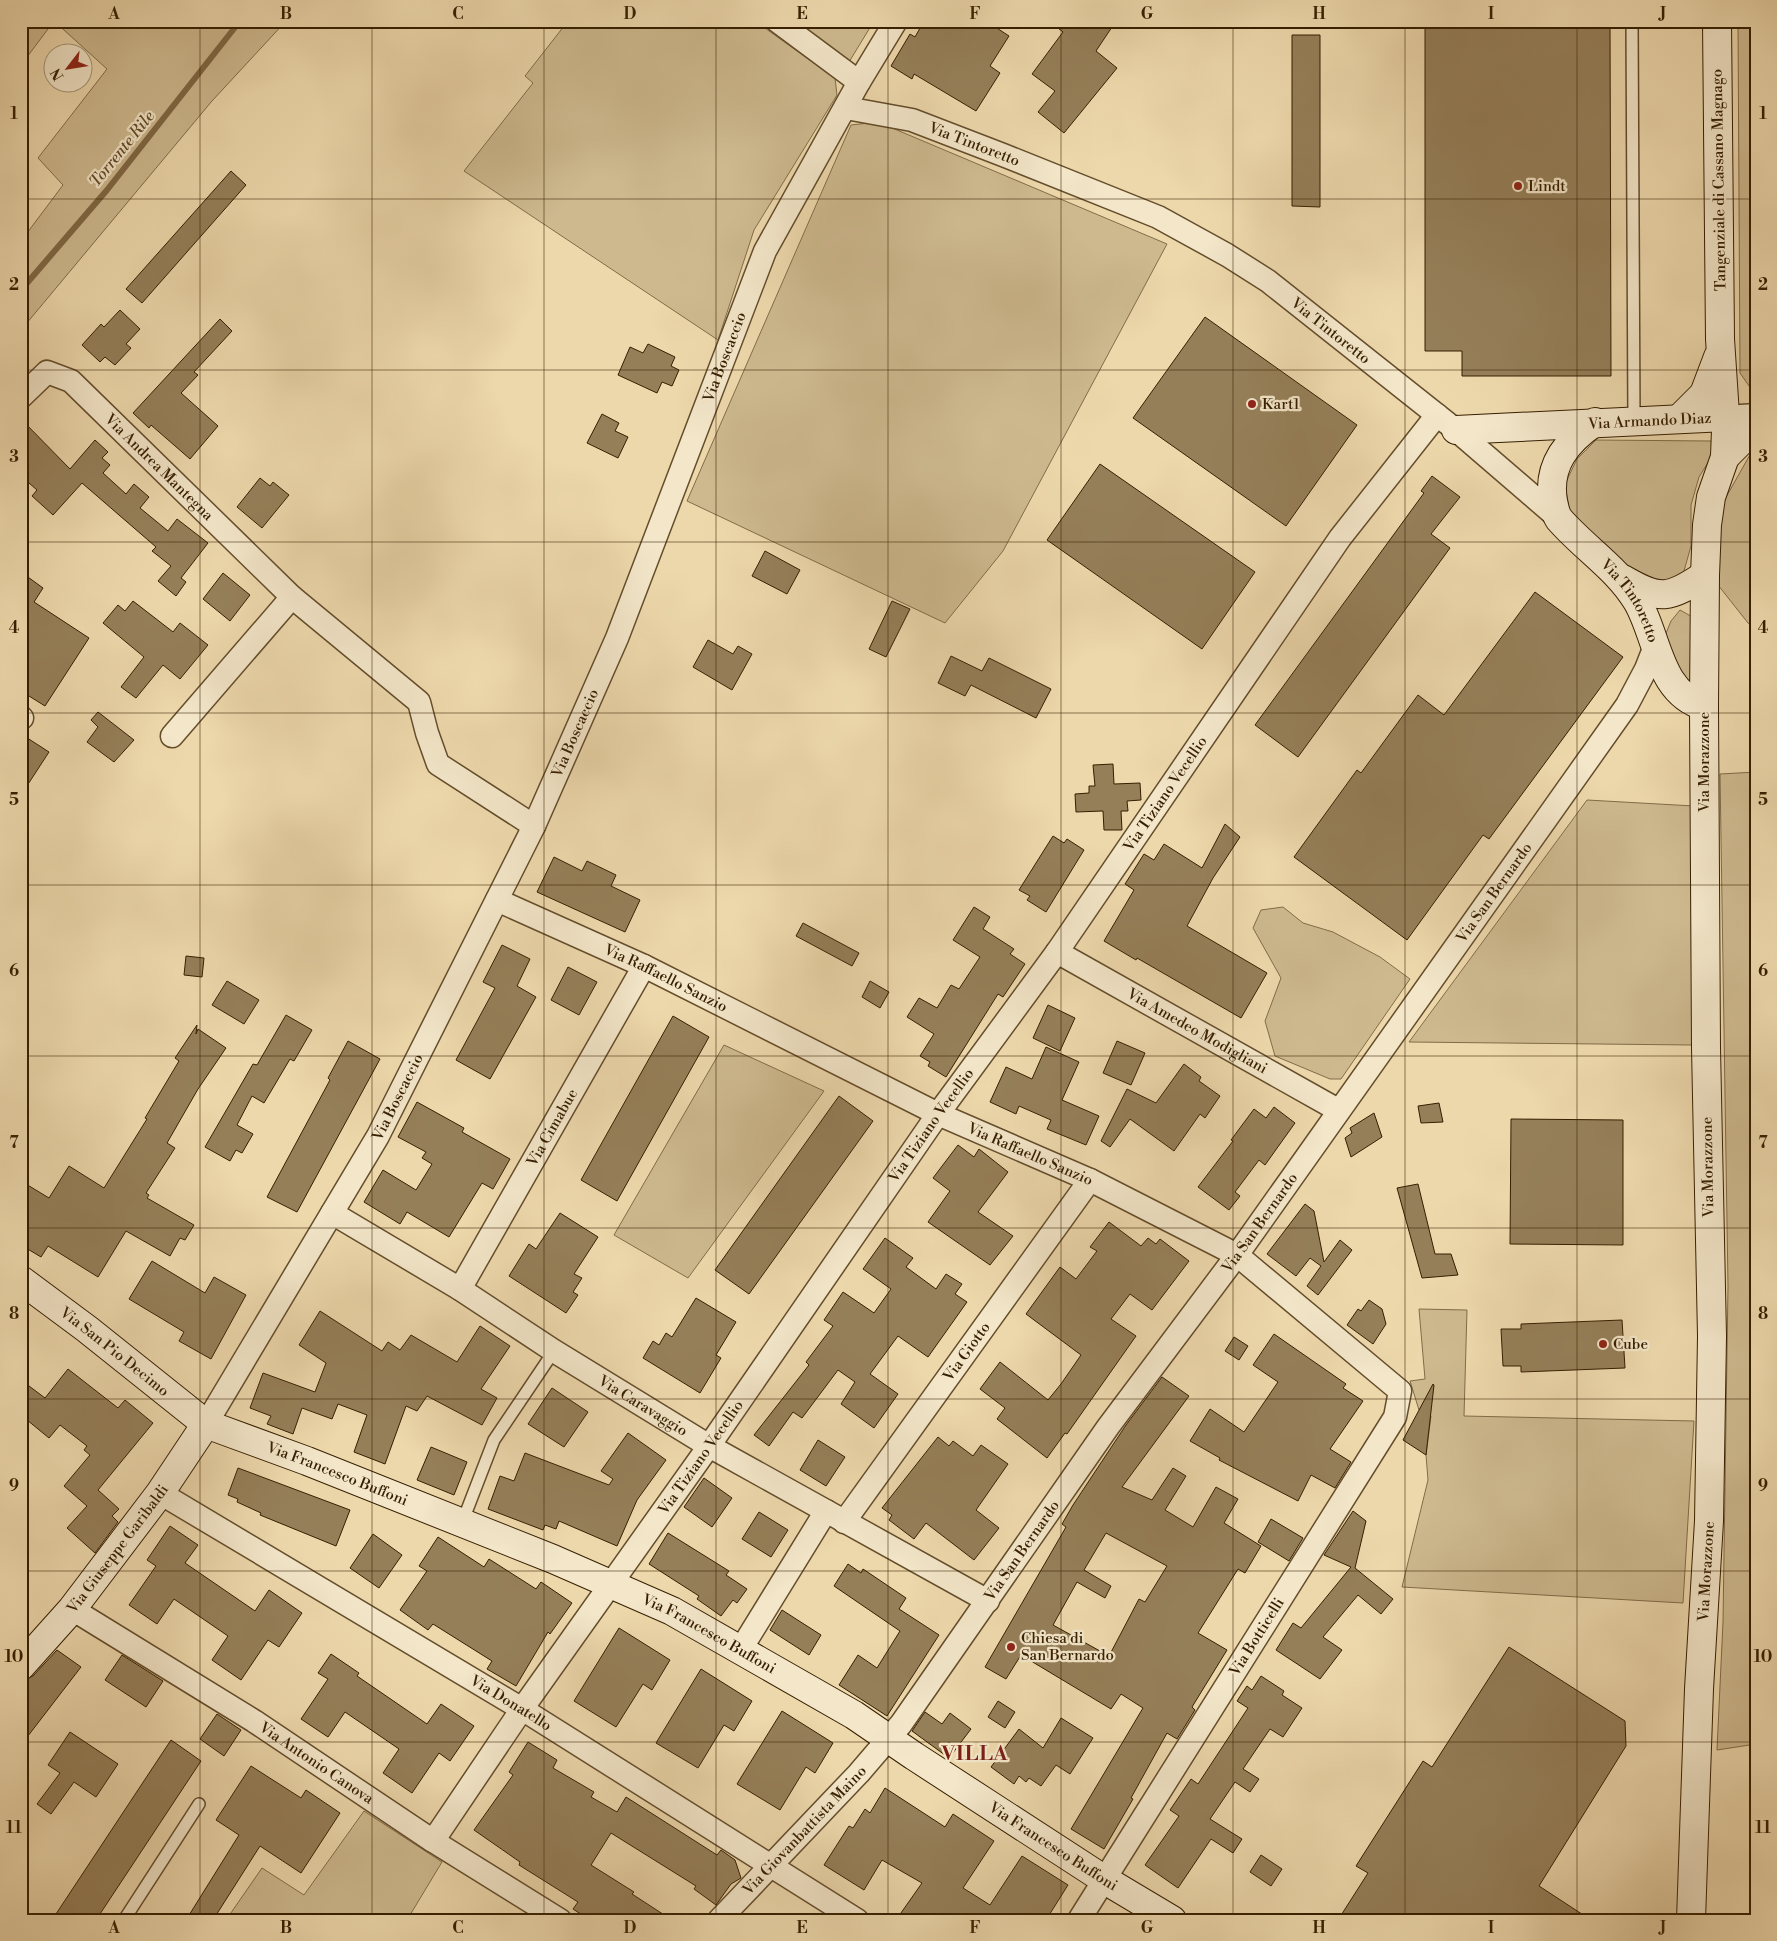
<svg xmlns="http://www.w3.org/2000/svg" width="1777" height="1941" font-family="'Libre Bodoni',serif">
<rect width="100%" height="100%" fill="#edd8ac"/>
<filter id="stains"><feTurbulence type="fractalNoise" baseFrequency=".004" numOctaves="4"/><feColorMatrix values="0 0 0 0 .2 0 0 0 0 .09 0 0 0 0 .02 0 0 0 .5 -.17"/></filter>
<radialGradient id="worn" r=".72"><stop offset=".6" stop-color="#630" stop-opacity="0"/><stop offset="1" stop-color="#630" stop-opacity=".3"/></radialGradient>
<path fill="#ceb98f" stroke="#826c48" d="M21 21H286L212 101 21 330V241L63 185 38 158 107 69 54 21 21 65Z
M568 21H755L835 78 837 95 754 230 718 340 464 171 533 83 525 76Z
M797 21H874L849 62Z
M1738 21H1756V396L1740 373Z
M878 122 1167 244 1003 551 945 623 687 501 851 125Z
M1596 440 1711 441 1714 453 1699 477 1691 505V546L1682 578 1649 589 1570 514 1565 484 1577 459Z
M1756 444V629L1748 623 1718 585 1713 547 1725 499Z
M1680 610 1696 619 1694 677 1686 685 1662 643 1671 621Z
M1756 772V1744L1717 1750 1723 1622 1728 1286 1720 774Z
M1587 800 1694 806 1692 1045 1409 1042Z
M1283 907 1303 923 1333 932 1380 957 1410 979 1341 1079H1330L1275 1056 1265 1021 1281 978 1253 928 1261 910Z
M724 1045 824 1091 688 1278 614 1235Z
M1419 1309 1467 1310 1464 1416 1694 1421 1683 1603 1402 1587 1428 1480 1426 1455 1431 1416 1419 1410 1410 1381 1425 1379Z
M364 1811 442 1862 407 1920H226L262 1868 304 1895Z"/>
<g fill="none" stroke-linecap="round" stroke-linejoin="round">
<path stroke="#7f6844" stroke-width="6" d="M21 290 107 190 240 21"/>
</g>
<path fill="#957f59" stroke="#361f00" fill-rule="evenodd" d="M924 21H986L1009 36 990 66 1000 73 976 111 914 74 912 79 891 66 910 34 915 37Z
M1049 21H1116L1096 51 1117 68 1064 133 1038 112 1055 91 1032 74 1063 32Z
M1425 21H1610L1611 376H1462V351H1425Z
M1292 35H1320V207L1292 206Z
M231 171 246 185 142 303 126 289Z
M120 310 140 329 126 344 131 348 115 365 105 357 100 362 82 345 101 324 104 327Z
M1205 317 1357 425 1286 526 1133 418Z
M220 319 232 331 194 372 198 375 181 393 218 426 190 459 151 425 149 428 133 413Z
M648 344 675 357 671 366 679 370 672 386 662 382 657 393 618 375 630 347 643 353Z
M602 414 619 423 615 431 628 437 618 458 587 443Z
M21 419 70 469 95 440 108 452 102 458 110 465 103 473 126 494 134 484 149 497 140 508 168 531 177 519 208 543 181 578 186 582 176 596 158 581 171 566 152 551 156 547 82 483 53 515 32 496 37 490 21 476Z
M1100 464 1255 572 1202 649 1047 540Z
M1432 476 1460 497 1431 534 1450 548 1298 757 1255 725 1424 493 1421 491Z
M260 478 270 486 273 482 289 495 262 528 237 507Z
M765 551 800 570 787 594 752 576Z
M21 572 43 588 34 602 89 638 45 706 21 691Z
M223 573 250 595 230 621 203 599Z
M1535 592 1623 657 1489 839 1483 835 1407 940 1294 857 1357 770 1361 773 1418 695 1444 715Z
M133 601 173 632 180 623 208 645 180 679 163 665 136 698 121 687 144 657 103 623 118 605 125 611Z
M892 601 910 609 886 657 869 649Z
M708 640 733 654 738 646 752 654 732 690 693 667Z
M951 656 982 671 989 658 1051 689 1036 718 971 685 965 696 938 683Z
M98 712 134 740 114 762 87 742 98 727 91 720Z
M21 734 49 752 21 795Z
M1113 764 1114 784 1140 783 1141 800 1127 801 1128 811H1121L1122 830H1104L1103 811 1076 812 1075 794 1089 793V786H1095L1093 765Z
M1225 824 1240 837 1213 878 1187 926 1267 973 1241 1018 1137 958 1136 960 1104 941 1134 890 1125 884 1144 854 1154 860 1164 844 1202 868Z
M1053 836 1064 843 1067 839 1084 850 1046 912 1027 900 1030 896 1019 890Z
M554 857 582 871 587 861 616 875 611 886 640 900 625 932 537 892Z
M974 907 990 917 983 929 1014 949 1010 954 1025 964 1003 997 998 994 946 1077 928 1066 930 1062 920 1056 934 1034 907 1017 919 998 937 1008 951 985 959 989 980 957 953 940Z
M803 923 859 953 852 966 796 936Z
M502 945 530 959 517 986 536 997 490 1079 456 1060 495 988 483 982Z
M186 956 204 958 202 977 184 975Z
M568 967 597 982 579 1015 551 1000Z
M227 981 259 1000 244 1024 212 1005Z
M870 981 889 992 880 1008 862 997Z
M1048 1005 1075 1018 1060 1051 1033 1038Z
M286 1015 312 1030 294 1061 290 1059 264 1103 252 1096 237 1125 253 1134 242 1153 236 1150 230 1161 205 1147 253 1064 257 1065Z
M673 1016 709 1037 617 1201 581 1180Z
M197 1025 196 1034 198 1029 226 1048 198 1089 167 1143 175 1148 146 1193 149 1195 147 1198 194 1225 185 1240 180 1238 170 1256 126 1231 98 1277 48 1246 41 1257 21 1245V1181L49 1198 69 1166 104 1188 147 1119 145 1118 179 1061 175 1058Z
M348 1041 380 1059 297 1212 267 1197 330 1080 328 1078Z
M1117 1041 1145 1053 1131 1085 1103 1073Z
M1046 1047 1079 1062 1062 1100 1099 1116 1086 1145 1047 1129 1051 1120 1019 1106 1016 1114 990 1102 1006 1067 1032 1079Z
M1184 1064 1201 1077 1199 1081 1220 1096 1205 1118 1200 1114 1174 1151 1130 1119 1110 1147 1101 1141 1127 1089 1156 1103Z
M839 1096 873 1121 749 1294 715 1270Z
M417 1102 464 1128 462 1132 510 1159 493 1189 482 1183 449 1237 407 1212 400 1224 364 1202 383 1170 416 1190 432 1164 422 1158 426 1152 398 1137Z
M1439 1103 1443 1122 1421 1123 1418 1106Z
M1274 1107 1295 1123 1265 1165 1259 1160 1235 1192 1240 1196 1229 1210 1198 1187 1233 1141 1231 1140 1254 1109 1266 1118Z
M1374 1113 1382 1137 1351 1157 1345 1138 1352 1133 1350 1128Z
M1511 1119 1623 1120V1245L1510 1244Z
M958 1145 974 1157 979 1149 1008 1172 978 1212 1013 1236 990 1265 928 1222 950 1191 933 1178Z
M1418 1184 1435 1254H1451L1458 1275 1422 1278 1397 1188Z
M1305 1204 1314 1211 1324 1262 1340 1240 1352 1250 1318 1295 1307 1286 1321 1266 1310 1258 1296 1276 1267 1254Z
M560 1213 598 1237 574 1274 582 1278 573 1292 578 1295 566 1313 509 1276 529 1244 536 1249Z
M1109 1222 1141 1246 1148 1238 1156 1244 1160 1239 1189 1261 1152 1310 1130 1294 1111 1319 1136 1336 1067 1434 1065 1433 1047 1458 997 1419 1005 1408 980 1389 1000 1362 1048 1400 1061 1384 1081 1355 1026 1314 1060 1267 1076 1279 1097 1251 1090 1247Z
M885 1238 913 1258 906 1267 936 1289 946 1274 962 1284 955 1294 967 1302 928 1357 898 1336 870 1374 898 1394 874 1428 841 1404 855 1382 838 1370 802 1418 793 1412 769 1446 754 1435 809 1365 806 1362 833 1326 824 1320 843 1292 874 1313 891 1289 863 1269Z
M152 1261 205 1293 214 1277 246 1295 211 1359 179 1341 184 1332 129 1299Z
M696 1298 736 1322 716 1355 721 1358 700 1393 643 1358 653 1341 659 1345 666 1333 672 1337Z
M1369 1300 1382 1309 1386 1324 1373 1344 1347 1325 1358 1309 1361 1311Z
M320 1311 382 1351 388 1342 400 1350 411 1335 457 1362 480 1326 510 1346 481 1389 497 1398 482 1425 427 1396 417 1411 406 1406 385 1464 354 1452 367 1415 338 1404 332 1419 302 1408 293 1434 267 1424 271 1416 250 1408 263 1373 315 1392 326 1363 299 1345Z
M1622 1320 1625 1368 1521 1372V1366H1503L1501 1329H1521V1324Z
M1274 1334 1346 1384 1343 1388 1363 1401 1330 1449 1351 1462 1335 1488 1311 1475 1298 1501 1219 1460 1220 1458 1190 1441 1210 1409 1244 1432 1278 1382 1253 1365Z
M1234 1337 1248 1346 1239 1360 1225 1351Z
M68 1369 118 1408 125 1400 153 1423 98 1490 119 1509 112 1516 118 1522 95 1553 67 1528 87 1506 64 1486 90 1455 84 1450 87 1446 60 1425 49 1438 21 1415V1380L45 1398Z
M1162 1377 1189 1396 1122 1487 1152 1500 1173 1468 1186 1476 1165 1510 1193 1527 1216 1487 1238 1499 1224 1523 1261 1546 1245 1573 1238 1569 1198 1633 1227 1650 1192 1707 1195 1710 1177 1739 1167 1733 1131 1798 1133 1799 1104 1849 1071 1829 1143 1708 1121 1694 1111 1709 1021 1655 1006 1679 985 1667 1066 1527 1062 1524 1073 1505 1126 1425ZM1106 1533 1167 1566 1145 1602 1139 1599 1109 1656 1053 1625 1077 1582 1105 1598 1111 1586 1084 1570Z
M1433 1384 1434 1385 1426 1455 1403 1440Z
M552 1388 588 1412 564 1447 528 1424Z
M628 1433 666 1460 637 1500 617 1546 559 1521 556 1529 545 1525 543 1530 488 1509 500 1476 514 1481 525 1453 609 1485 613 1479 601 1471Z
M938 1437 949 1446 953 1441 973 1456 981 1445 1008 1464 976 1510 999 1528 974 1560 926 1523 914 1539 889 1520 892 1515 882 1508Z
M818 1440 845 1457 826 1486 800 1470Z
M431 1447 467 1462 454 1495 417 1480Z
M238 1468 350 1510 336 1546 260 1515 261 1513 237 1502 238 1499 228 1495Z
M704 1478 732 1498 712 1527 684 1507Z
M1353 1511 1366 1521 1355 1568 1393 1599 1381 1614 1358 1595 1323 1637 1342 1650 1320 1679 1276 1650 1293 1623 1301 1628 1351 1567 1324 1555Z
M759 1512 788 1530 771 1557 742 1539Z
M1271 1519 1303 1538 1289 1561 1258 1542Z
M170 1526 198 1545 185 1563 255 1611 269 1590 302 1613 279 1647 268 1640 241 1680 212 1660 228 1636 174 1599 157 1624 129 1605 156 1566 147 1560Z
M668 1533 729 1571 726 1575 747 1589 737 1603 733 1600 721 1616 697 1599 699 1596 649 1564Z
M373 1534 402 1555 379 1588 350 1568Z
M438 1537 484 1567 489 1559 536 1589 541 1582 572 1603 550 1634 548 1632 516 1686 487 1669 492 1661 433 1624 428 1630 400 1610 427 1571 419 1566Z
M848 1564 861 1573 863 1569 906 1598 899 1609 939 1635 887 1716 839 1685 858 1655 877 1668 900 1631 834 1586Z
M782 1610 821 1635 809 1655 770 1630Z
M619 1628 670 1660 652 1690 643 1684 616 1727 574 1701Z
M1509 1647 1625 1721 1626 1746 1539 1886 1591 1920H1338L1368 1873 1356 1866 1423 1761 1432 1767Z
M57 1650 81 1667 21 1745V1681L33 1676Z
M331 1654 359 1673 357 1676 427 1724 441 1704 474 1726 450 1761 439 1753 412 1793 383 1773 399 1749 345 1712 328 1737 301 1719 328 1679 318 1673Z
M122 1655 163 1681 146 1707 105 1680Z
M701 1669 752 1701 734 1731 724 1725 698 1768 656 1743Z
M1261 1676 1284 1691 1282 1695 1302 1708 1283 1737 1270 1729 1243 1769 1259 1779 1250 1792 1235 1782 1210 1819 1242 1839 1233 1853 1211 1839 1178 1888 1145 1865 1179 1816 1170 1810 1191 1779 1198 1784 1248 1708 1237 1701 1247 1686 1252 1690Z
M998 1701 1015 1712 1005 1728 988 1717Z
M782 1711 833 1743 815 1773 806 1767 780 1810 737 1784Z
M925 1712 942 1724 950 1713 971 1729 949 1758 912 1731Z
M217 1714 241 1730 224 1756 200 1739Z
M1061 1718 1093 1738 1070 1774 1056 1765 1041 1786 1029 1778 1026 1782 1019 1776 1014 1784 991 1767 1019 1729 1043 1748Z
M70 1732 118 1764 96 1797 74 1782 51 1814 37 1804 60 1773 48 1765Z
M171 1740 201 1761 96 1920H52Z
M528 1742 557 1760 553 1768 594 1792 591 1797 617 1812 626 1797 717 1855 721 1850 735 1860 741 1878 731 1884 716 1905 694 1889 696 1886 611 1833 591 1865 634 1892 632 1894 672 1920H590L573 1909 578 1902 519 1865 520 1862 474 1830 513 1775 509 1772Z
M251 1766 301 1798 306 1790 340 1813 301 1873 260 1846 213 1920H186L239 1835 216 1820Z
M885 1788 945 1827 953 1814 994 1841 963 1888 990 1905 1022 1856 1068 1885 1046 1920H896L922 1883 882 1860 864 1890 824 1865 849 1826 853 1828 865 1809 870 1813Z
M1261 1855 1282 1869 1271 1886 1250 1872Z"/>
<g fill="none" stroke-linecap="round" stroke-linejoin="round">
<defs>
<path id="lane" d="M1632 21 1634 421
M462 1523 494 1440 554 1351
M124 1920 199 1804"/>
<g id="street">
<path d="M777 21 859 82"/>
<path id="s1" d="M846 108 912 120 1003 155 1158 217 1227 255 1268 281 1456 430 1557 517"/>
<path id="s2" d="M21 397 47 372 71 381 292 597 419 702 427 733 438 764 534 826"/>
<path d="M1726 417 1756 415"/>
<path d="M21 717 22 718"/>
<path d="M172 736 292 597"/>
<path id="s3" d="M497 900 644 966 938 1114 1090 1180 1237 1255 1400 1391 1395 1417 1079 1920"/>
<path id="s4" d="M1057 952 1338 1110"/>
<path id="s5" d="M332 1213 460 1289 554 1351 709 1446 988 1601"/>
<path id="s6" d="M460 1289 644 966"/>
<path id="s7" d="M206 1424 378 1136 534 826 617 638 765 251 859 82 896 21"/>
<path id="s8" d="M160 1493 522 1709 857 1920"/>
<path id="s9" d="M844 1522 1090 1180"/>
<path id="s10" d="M72 1609 254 1721 433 1841 560 1920"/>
<path d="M741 1649 826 1511"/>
<path id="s11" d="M433 1841 522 1709 709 1446 938 1114 1057 952 1340 538 1437 415"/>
<path id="s12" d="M719 1920 859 1773 901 1724 1108 1427 1237 1255 1627 705 1646 669 1655 646"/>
</g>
<g id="secondary">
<path d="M1679 419 1704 394 1718 357"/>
<path id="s13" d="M1595 422C1567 441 1547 465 1553 501 1554 506 1556 515 1559 519 1584 548 1617 568 1637 601 1658 636 1658 693 1704 706"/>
<path id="s14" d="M1456 430 1726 417"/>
<path d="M1725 457 1756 426"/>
<path d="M1623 579C1661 601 1668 599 1705 575"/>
<path id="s15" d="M21 1280 87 1329 206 1424 307 1461 553 1559 672 1611 854 1715 914 1756 1105 1880 1172 1920"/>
<path id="s16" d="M21 1666 72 1609 160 1493 206 1424"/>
<path id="s17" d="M1691 1920 1699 1689 1709 1521 1712 1336 1706 1048 1704 706 1705 575 1707 525 1711 497 1725 457 1726 430 1720 339 1717 21"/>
</g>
</defs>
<use href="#lane" stroke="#644d2b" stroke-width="14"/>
<use href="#street" stroke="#644d2b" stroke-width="25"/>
<use href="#secondary" stroke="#361f00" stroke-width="30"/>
<use href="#lane" stroke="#f3e6c9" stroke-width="11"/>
<use href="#street" stroke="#f3e6c9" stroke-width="22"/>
<use href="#secondary" stroke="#f3e6c9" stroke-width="28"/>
</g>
<path fill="none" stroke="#361f00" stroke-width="1" stroke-opacity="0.55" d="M200 21V1920M372 21V1920M544 21V1920M716 21V1920M888 21V1920M1061 21V1920M1233 21V1920M1405 21V1920M1577 21V1920M21 199H1756M21 370H1756M21 542H1756M21 713H1756M21 885H1756M21 1056H1756M21 1228H1756M21 1399H1756M21 1571H1756M21 1742H1756"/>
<g fill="#8f2418" stroke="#f3e6c9" stroke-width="2">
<circle cx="1518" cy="186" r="5"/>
<circle cx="1252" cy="404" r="5"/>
<circle cx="1603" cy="1344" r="5"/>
<circle cx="1011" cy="1647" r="5"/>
</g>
<g text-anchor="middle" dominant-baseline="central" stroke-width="4.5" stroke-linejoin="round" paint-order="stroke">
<g font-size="15" fill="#361f00" stroke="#f3e6c9">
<text stroke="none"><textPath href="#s1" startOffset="134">Via Tintoretto</textPath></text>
<text transform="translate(1719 180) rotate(-91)">Tangenziale di Cassano Magnago</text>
<text stroke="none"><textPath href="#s1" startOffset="539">Via Tintoretto</textPath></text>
<text stroke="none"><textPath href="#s7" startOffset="1189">Via Boscaccio</textPath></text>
<text stroke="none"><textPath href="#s14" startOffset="194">Via Armando Diaz</textPath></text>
<text stroke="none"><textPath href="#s2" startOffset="185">Via Andrea Mantegna</textPath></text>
<text stroke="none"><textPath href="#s13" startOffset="224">Via Tintoretto</textPath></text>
<text stroke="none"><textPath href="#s7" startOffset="784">Via Boscaccio</textPath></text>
<text transform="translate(1704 762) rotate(-90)">Via Morazzone</text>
<text stroke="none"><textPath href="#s11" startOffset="1278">Via Tiziano Vecellio</textPath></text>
<text stroke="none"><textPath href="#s12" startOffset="1289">Via San Bernardo</textPath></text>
<text stroke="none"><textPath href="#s3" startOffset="186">Via Raffaello Sanzio</textPath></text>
<text stroke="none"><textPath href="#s4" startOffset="161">Via Amedeo Modigliani</textPath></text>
<text stroke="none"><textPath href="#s7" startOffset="379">Via Boscaccio</textPath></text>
<text stroke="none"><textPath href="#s11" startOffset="872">Via Tiziano Vecellio</textPath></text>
<text stroke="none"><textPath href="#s6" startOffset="186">Via Cimabue</textPath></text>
<text stroke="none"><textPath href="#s3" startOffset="591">Via Raffaello Sanzio</textPath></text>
<text transform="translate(1708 1167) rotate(-91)">Via Morazzone</text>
<text stroke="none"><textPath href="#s12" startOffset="884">Via San Bernardo</textPath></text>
<text stroke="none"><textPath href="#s15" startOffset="118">Via San Pio Decimo</textPath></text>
<text stroke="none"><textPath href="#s9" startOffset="210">Via Giotto</textPath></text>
<text stroke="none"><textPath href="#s5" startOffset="366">Via Caravaggio</textPath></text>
<text stroke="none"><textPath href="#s11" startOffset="468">Via Tiziano Vecellio</textPath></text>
<text stroke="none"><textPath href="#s15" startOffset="375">Via Francesco Buffoni</textPath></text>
<text stroke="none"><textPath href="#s16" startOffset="152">Via Giuseppe Garibaldi</textPath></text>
<text stroke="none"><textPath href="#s12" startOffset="479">Via San Bernardo</textPath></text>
<text stroke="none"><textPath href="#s17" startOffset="349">Via Morazzone</textPath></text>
<text stroke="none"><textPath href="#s15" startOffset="780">Via Francesco Buffoni</textPath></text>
<text transform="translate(1257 1637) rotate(-58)">Via Botticelli</text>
<text stroke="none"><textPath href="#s8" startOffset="409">Via Donatello</textPath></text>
<text stroke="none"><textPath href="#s10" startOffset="289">Via Antonio Canova</textPath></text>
<text stroke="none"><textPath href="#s12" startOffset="124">Via Giovanbattista Maino</textPath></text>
<text stroke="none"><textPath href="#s15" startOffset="1185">Via Francesco Buffoni</textPath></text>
</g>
<g font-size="15" fill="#361f00" stroke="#f3e6c9" text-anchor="start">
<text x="1528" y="186">Lindt</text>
<text x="1262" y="404">Kart1</text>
<text x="1613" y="1344">Cube</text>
<text x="1021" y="1638">Chiesa di<tspan x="1021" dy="17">San Bernardo</tspan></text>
</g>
<g font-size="16" font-style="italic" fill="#604a28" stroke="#f3e6c9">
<text transform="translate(122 149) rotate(-51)">Torrente Rile</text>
</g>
<g font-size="20" font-weight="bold" letter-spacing="1" fill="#7a1f14" stroke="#f3e6c9">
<text x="975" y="1754">VILLA</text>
</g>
</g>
<rect width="1777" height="1941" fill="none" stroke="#edd8ac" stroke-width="55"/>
<g transform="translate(68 68) rotate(239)"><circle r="24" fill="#f3e6c9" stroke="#a79679"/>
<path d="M0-4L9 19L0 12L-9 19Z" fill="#8f2418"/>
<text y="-8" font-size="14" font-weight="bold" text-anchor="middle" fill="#361f00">N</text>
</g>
<rect x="28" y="28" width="1722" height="1886" fill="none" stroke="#361f00" stroke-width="2"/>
<g font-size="16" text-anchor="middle" font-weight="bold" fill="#361f00">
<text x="114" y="19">A</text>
<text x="286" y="19">B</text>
<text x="458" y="19">C</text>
<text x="630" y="19">D</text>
<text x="802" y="19">E</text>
<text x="975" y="19">F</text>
<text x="1147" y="19">G</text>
<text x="1319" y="19">H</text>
<text x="1491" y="19">I</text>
<text x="1663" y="19">J</text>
<text x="14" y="119">1</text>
<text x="1763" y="119">1</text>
<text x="14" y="290">2</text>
<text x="1763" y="290">2</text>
<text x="14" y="462">3</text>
<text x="1763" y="462">3</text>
<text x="14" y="633">4</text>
<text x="1763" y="633">4</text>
<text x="14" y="805">5</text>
<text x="1763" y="805">5</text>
<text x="14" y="976">6</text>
<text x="1763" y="976">6</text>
<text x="14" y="1148">7</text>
<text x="1763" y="1148">7</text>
<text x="14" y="1319">8</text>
<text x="1763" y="1319">8</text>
<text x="14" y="1491">9</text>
<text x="1763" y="1491">9</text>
<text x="14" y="1662">10</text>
<text x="1763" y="1662">10</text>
<text x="14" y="1833">11</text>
<text x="1763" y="1833">11</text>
<text x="114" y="1933">A</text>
<text x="286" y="1933">B</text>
<text x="458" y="1933">C</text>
<text x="630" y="1933">D</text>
<text x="802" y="1933">E</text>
<text x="975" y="1933">F</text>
<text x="1147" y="1933">G</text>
<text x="1319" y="1933">H</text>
<text x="1491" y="1933">I</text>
<text x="1663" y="1933">J</text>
</g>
<rect width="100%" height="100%" filter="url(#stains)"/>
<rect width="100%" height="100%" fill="url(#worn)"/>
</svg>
